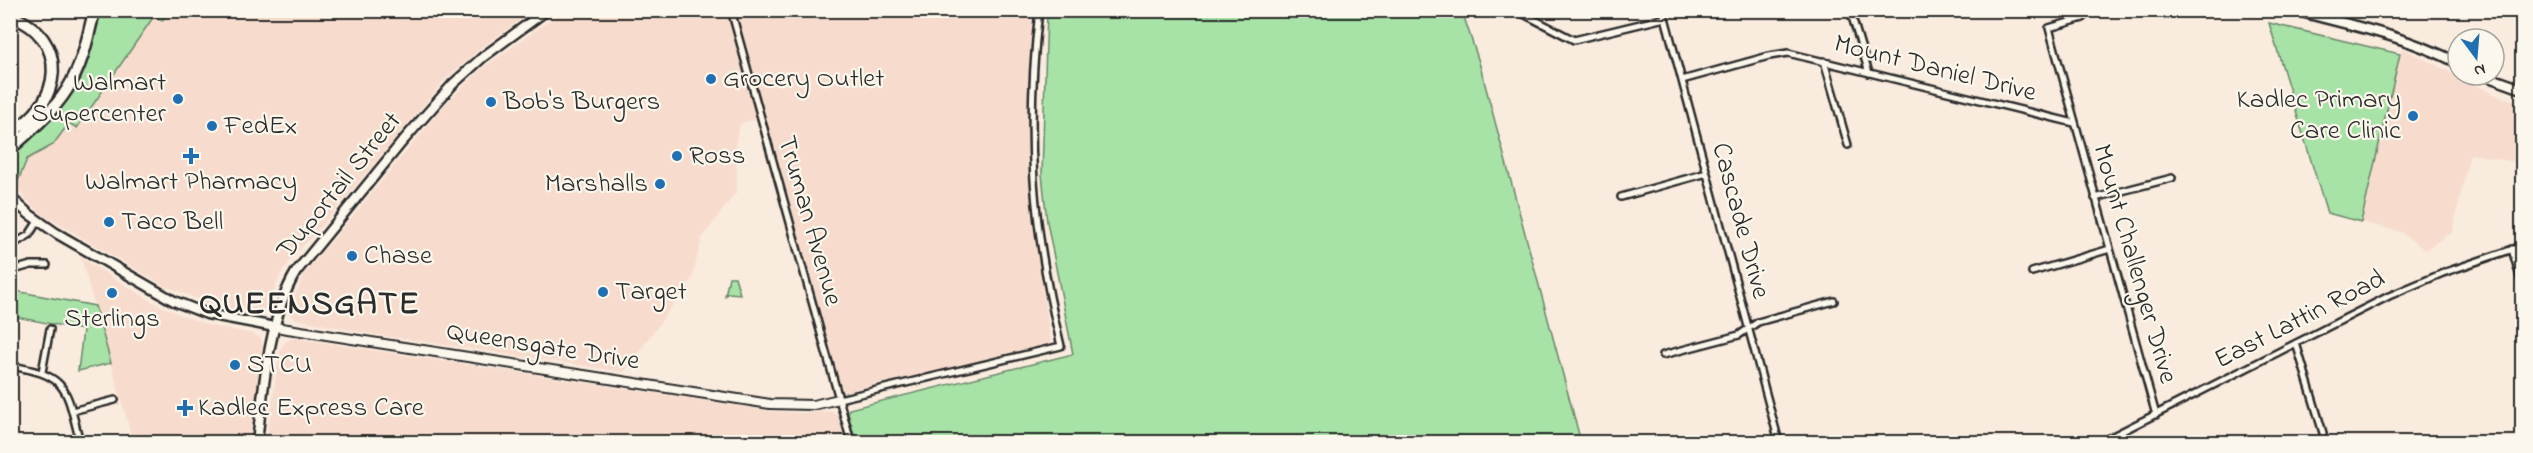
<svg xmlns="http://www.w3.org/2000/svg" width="2533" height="453" font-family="'Indie Flower',sans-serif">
<rect width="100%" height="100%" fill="#f9ebde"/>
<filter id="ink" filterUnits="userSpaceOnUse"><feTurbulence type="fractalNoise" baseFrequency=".0167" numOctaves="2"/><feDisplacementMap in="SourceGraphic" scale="12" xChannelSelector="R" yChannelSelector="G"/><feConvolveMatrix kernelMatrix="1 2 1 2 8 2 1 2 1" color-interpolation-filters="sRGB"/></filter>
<g filter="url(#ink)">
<path fill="#f7dcce" d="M564 10 727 11 757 119 741 123 736 138 737 191 702 238 692 279 624 372 372 334 294 319 290 315 289 306 306 272 448 101 484 67Z
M737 10 1032 11 1027 165 1035 240 1051 343 845 392 841 390 735 16Z
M169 11H534L482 47 445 80 314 235 294 255 281 274 268 306 256 315 220 308 163 285 42 214 26 200 16 186 27 159 53 145 69 123 77 127 154 16 162 21Z
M2402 48 2500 97 2522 102V163L2470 154 2452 232 2425 250 2401 232 2361 222Z
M81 258 153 302 181 315 208 325 254 334 261 338 263 349 249 442H133Z
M294 338 770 411 805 413 828 411 838 414 846 442H266L280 350 284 343Z"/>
<path fill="#a7e2a7" stroke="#698669" stroke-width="1.5" d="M101 11H169L162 21 154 16 77 128 69 123 53 145 27 159 16 186 11 178V156C69 107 84 86 101 11Z
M1047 11H1462L1479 62 1581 442H856L848 413 849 409 1073 354 1047 222 1042 174Z
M2269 23 2400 54 2361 222 2327 213Z
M729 277H735L740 294 728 293 725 296Z
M10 290 95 306 111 363 78 371 83 330 11 316Z"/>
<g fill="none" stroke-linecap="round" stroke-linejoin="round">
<defs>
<path id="street" d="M731 10 851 442
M1516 10 1574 40 1665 18
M1663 10 1779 442
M1850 10 1869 73
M2083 18 2049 28 2156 415
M1824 61 1848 145
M1682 80 1769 56 1788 53 2074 123
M1621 197 1707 173
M2095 198 2172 178
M10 246 29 235 38 221
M2512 249 2522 284
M10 271 31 265H47
M2032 272 2110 249
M2296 343 2323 433
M1663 355 1739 335 1758 322 1834 301
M10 366C70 375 66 390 80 442
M42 372 50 329
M839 399 1061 346C1032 227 1025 132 1039 10
M72 411 115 400
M2101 442 2389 296 2443 273 2522 246"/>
<path id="secondary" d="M275 327 770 404 813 405 839 399"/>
<path id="primary" d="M2293 10C2350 25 2406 36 2458 63
M2483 75 2522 89
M10 197 29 214 56 233 174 301 207 314 275 327
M257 442C263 391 269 316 296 272L402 142 453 84 483 57 547 10"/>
<path id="highway" d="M10 16C71 37 63 106 10 132
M10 149C66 100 79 84 94 10"/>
</defs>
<use href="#street" stroke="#2b2b2b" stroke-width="10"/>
<use href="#secondary" stroke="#2b2b2b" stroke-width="12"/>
<use href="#primary" stroke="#2b2b2b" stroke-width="13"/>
<use href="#highway" stroke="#2b2b2b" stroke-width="15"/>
<use href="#street" stroke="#fbf7ec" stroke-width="5"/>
<use href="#secondary" stroke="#fbf7ec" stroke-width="8"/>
<use href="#primary" stroke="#fbf7ec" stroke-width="8"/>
<use href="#highway" stroke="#fbf7ec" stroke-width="10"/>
</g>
</g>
<g fill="#1f6fb2" stroke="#fbf7ec" stroke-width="2">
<circle cx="711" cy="79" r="6"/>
<circle cx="178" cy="99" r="6"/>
<circle cx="491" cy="102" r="6"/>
<circle cx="2413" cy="116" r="6"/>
<circle cx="212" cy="126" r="6"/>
<path d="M188 147h6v6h6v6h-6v6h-6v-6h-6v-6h6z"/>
<circle cx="677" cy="156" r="6"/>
<circle cx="660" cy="184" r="6"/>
<circle cx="109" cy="222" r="6"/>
<circle cx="352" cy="256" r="6"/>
<circle cx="603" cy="292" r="6"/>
<circle cx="112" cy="293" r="6"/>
<circle cx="235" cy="365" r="6"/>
<path d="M182 399h6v6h6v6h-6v6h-6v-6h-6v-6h6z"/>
</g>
<g text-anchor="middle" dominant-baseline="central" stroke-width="4.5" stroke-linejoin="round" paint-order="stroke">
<g font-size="27" fill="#2b2b2b" stroke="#fbf7ec">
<text transform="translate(1935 69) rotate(14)">Mount Daniel Drive</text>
<text transform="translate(340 186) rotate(-51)">Duportail Street</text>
<text transform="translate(809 221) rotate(74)">Truman Avenue</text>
<text transform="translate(1740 221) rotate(75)">Cascade Drive</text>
<text transform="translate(2134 264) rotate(74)">Mount Challenger Drive</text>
<text transform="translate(2300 320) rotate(-27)">East Lattin Road</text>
<text transform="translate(543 347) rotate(9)">Queensgate Drive</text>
</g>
<g font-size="27" fill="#2b2b2b" stroke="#fbf7ec" text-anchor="start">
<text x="723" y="79">Grocery Outlet</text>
<text x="166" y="83" text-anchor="end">Walmart<tspan x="166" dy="31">Supercenter</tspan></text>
<text x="2401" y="100" text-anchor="end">Kadlec Primary<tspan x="2401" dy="31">Care Clinic</tspan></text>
<text x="503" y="102">Bob's Burgers</text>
<text x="224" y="126">FedEx</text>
<text x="689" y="156">Ross</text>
<text x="191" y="182" text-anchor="middle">Walmart Pharmacy</text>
<text x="648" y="184" text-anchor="end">Marshalls</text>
<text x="121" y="222">Taco Bell</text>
<text x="364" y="256">Chase</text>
<text x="615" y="292">Target</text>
<text x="112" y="319" text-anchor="middle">Sterlings</text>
<text x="247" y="365">STCU</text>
<text x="198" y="408">Kadlec Express Care</text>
</g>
<g font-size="33" font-weight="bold" letter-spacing="1.5" fill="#2b2b2b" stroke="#fbf7ec">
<text x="310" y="305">QUEENSGATE</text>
</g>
</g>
<rect width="2533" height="453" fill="none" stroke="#fbf7ec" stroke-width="36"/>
<rect x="18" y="18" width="2497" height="417" fill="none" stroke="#2b2b2b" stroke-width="2" filter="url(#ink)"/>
<g transform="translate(2476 57) rotate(164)"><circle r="28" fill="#fbf7ec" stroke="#a8a59f" stroke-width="1.5"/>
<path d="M0-4.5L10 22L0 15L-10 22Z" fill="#1f6fb2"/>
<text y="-9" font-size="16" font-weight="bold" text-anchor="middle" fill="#2b2b2b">N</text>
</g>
</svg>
